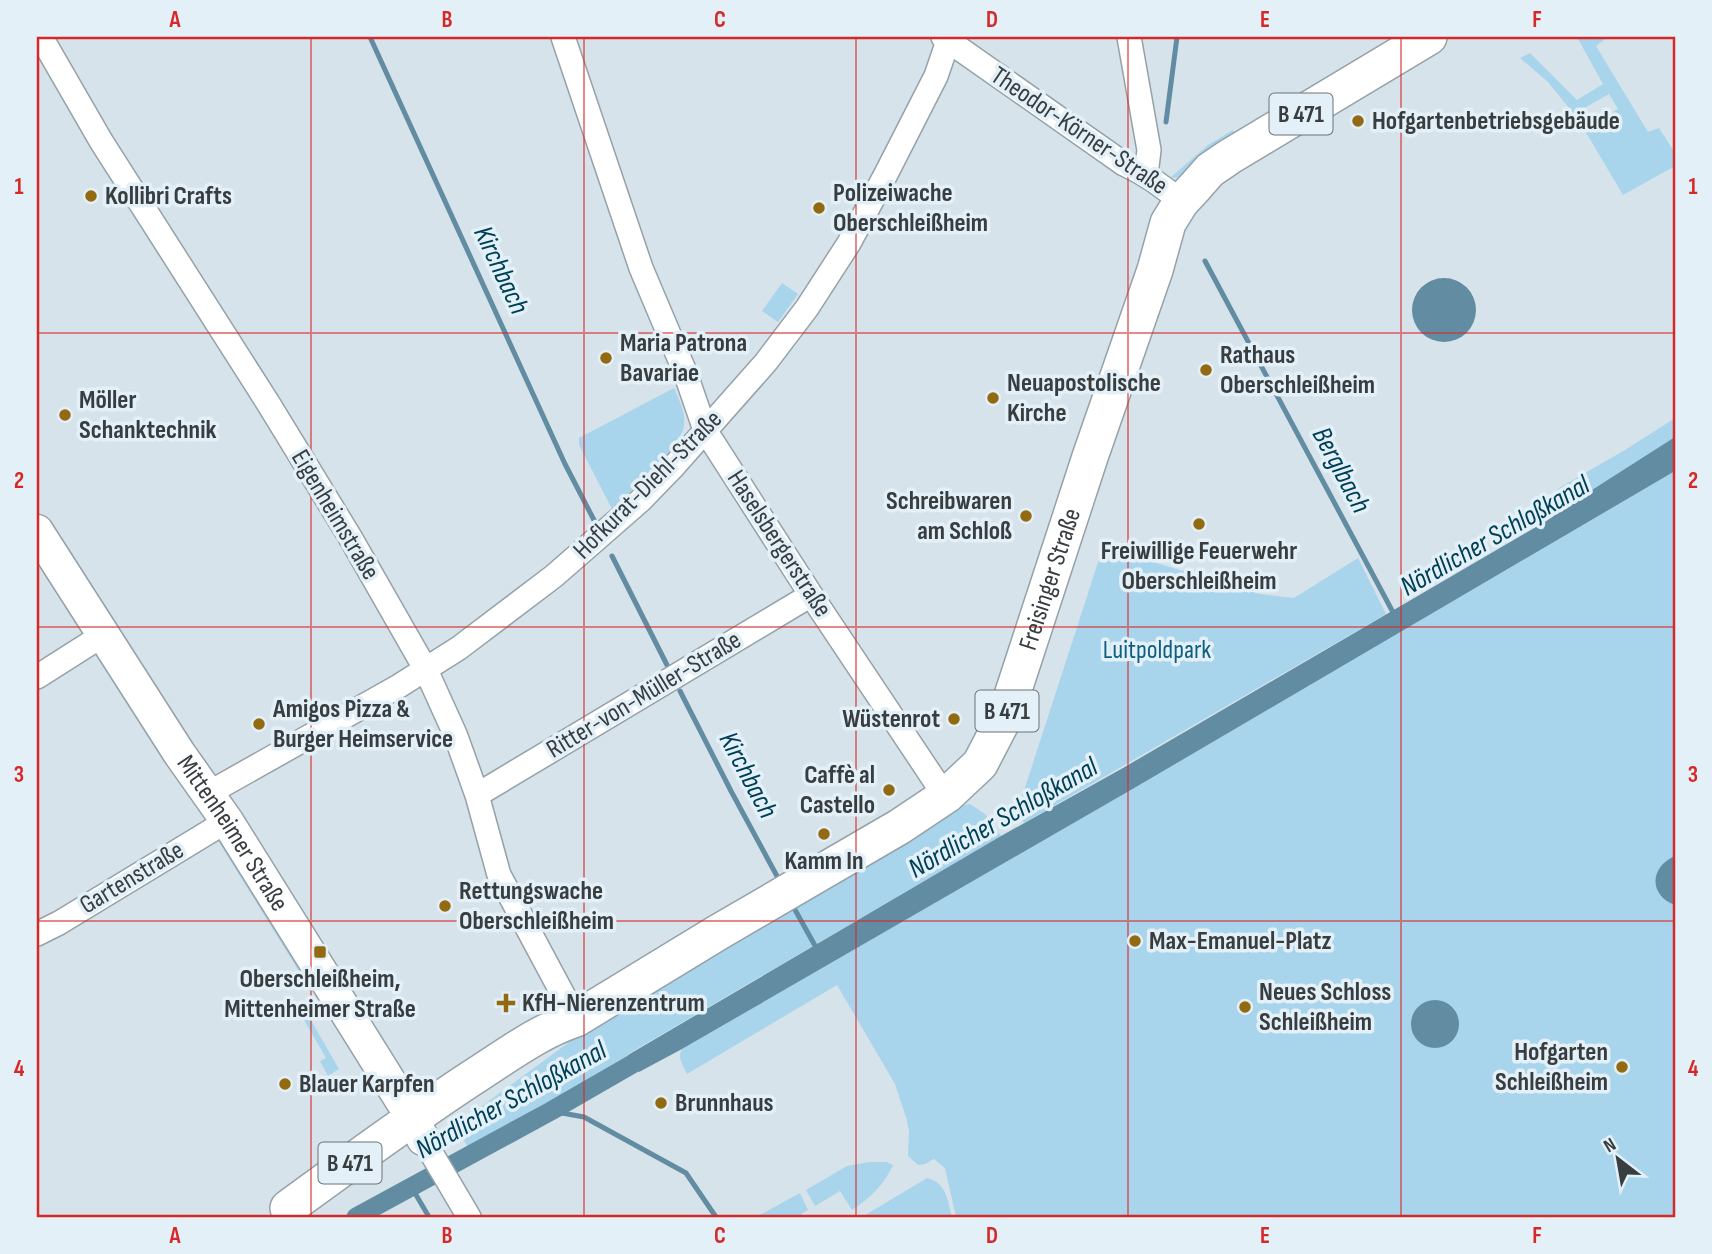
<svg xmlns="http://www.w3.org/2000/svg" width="1712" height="1254" font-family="'Sofia Sans Condensed',sans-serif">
<rect width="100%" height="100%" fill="#d7e3ea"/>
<path fill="#a8d4ec" d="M1577 37H1608L1596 46 1648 132 1659 128 1675 153V166L1623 195 1584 129 1618 109 1609 94 1574 114 1548 82 1520 58 1530 53 1577 100 1603 84Z
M1233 130 1235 135 1183 176 1175 178 1171 177 1208 145Z
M782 283 798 294 778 322 762 311Z
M674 388C679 400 686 412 684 425 681 449 630 491 612 509L579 445V438Z
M1675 418V444L1560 512C1555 503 1553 497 1559 488L1625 450Z
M1675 471V1217H956L945 1168 934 1159 925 1164 918 1165 908 1156 909 1131 906 1117 895 1084 837 985 687 1074C683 1065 677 1058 682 1049L1136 787Z
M1103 547 1260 594 1294 598 1358 558 1386 614 1024 823 1019 809 1020 803Z
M970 804 985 814 1001 836 628 1054 633 1063 471 1152 461 1136 475 1128 467 1117 579 1035 961 806Z
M223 836 306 970 300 973 217 839Z
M305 1010 339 1069 328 1076 320 1061 326 1058 300 1013Z
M869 1162H887L893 1165C884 1185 870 1198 852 1210L840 1191 815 1206 806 1190 847 1166Z
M927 1178C946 1182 948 1201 952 1217H862Z
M800 1193 808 1210 801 1214 803 1217H756Z"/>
<path fill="#618ca2" d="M1412 310a32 32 0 1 1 64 0a32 32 0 1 1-64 0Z
M1675 437V471L1136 787 682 1049 639 1072 628 1055 1001 836 1123 768 1548 520 1581 497Z
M1675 856V905C1649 896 1649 867 1675 856Z
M1411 1024a24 24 0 1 1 48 0a24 24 0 1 1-48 0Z"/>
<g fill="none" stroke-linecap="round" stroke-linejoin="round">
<path stroke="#618ca2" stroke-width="5" d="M370 37 565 464 595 522
M1166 122 1177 37
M1205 261 1395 616
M612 556 667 665
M680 691 731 791 778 878
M794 908 818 951
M551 1111 584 1117 686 1173 716 1217
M412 1188 429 1217"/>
<path stroke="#618ca2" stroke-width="19" d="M356 1217 551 1111 655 1051"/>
<defs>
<path id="street" d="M41 37 101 141 268 403 350 537 426 670 455 734 477 795 499 875 576 1019
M563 37 641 268 685 372 705 430 811 595 935 781 947 795
M943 37 1124 164C1146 174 1163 186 1181 202
M1129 37 1149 150 1146 175
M37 677 103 635
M207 794 399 686 459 648 554 576 641 500 674 466 766 362 807 308 849 243 886 174 936 76 948 41
M477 795 811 595
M37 934 59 923 227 821
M423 1139 469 1217"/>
<g id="secondary">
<path id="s1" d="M37 531 179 753 227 821 413 1119 423 1139"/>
</g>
<g id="primary">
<path id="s2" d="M288 1208C351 1162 413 1116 478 1074 509 1054 540 1031 576 1019L717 933 899 827 947 795 980 764 1006 714 1090 457 1155 270 1168 223 1181 202 1195 187 1210 170 1229 157 1429 37"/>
</g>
</defs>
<use href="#street" stroke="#95a1a8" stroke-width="26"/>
<use href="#secondary" stroke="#95a1a8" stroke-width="35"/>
<use href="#primary" stroke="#95a1a8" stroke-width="38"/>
<use href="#street" stroke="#fff" stroke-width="23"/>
<use href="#secondary" stroke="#fff" stroke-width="32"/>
<use href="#primary" stroke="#fff" stroke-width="35"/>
</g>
<path fill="none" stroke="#d62828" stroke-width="2" stroke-opacity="0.55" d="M311 37V1217M584 37V1217M856 37V1217M1128 37V1217M1401 37V1217M37 333H1675M37 627H1675M37 921H1675"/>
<g fill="#926a12" stroke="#e4f0f7" stroke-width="2.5">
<circle cx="1358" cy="121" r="7"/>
<circle cx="91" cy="196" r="7"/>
<circle cx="819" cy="208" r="7"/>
<circle cx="606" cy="358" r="7"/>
<circle cx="1206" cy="370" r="7"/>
<circle cx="993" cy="398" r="7"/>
<circle cx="65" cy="415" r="7"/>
<circle cx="1026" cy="516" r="7"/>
<circle cx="1199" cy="524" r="7"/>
<circle cx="954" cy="719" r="7"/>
<circle cx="259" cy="724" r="7"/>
<circle cx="889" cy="790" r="7"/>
<circle cx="824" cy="834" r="7"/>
<circle cx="445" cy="906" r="7"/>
<circle cx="1135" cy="941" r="7"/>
<rect x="313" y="945" width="14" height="14" rx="3.5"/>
<path d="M502.5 992.5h7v7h7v7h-7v7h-7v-7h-7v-7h7z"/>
<circle cx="1245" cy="1007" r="7"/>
<circle cx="1622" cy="1067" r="7"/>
<circle cx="285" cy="1084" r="7"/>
<circle cx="661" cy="1103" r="7"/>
</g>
<g text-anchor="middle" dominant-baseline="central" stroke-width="7" stroke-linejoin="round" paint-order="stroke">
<g fill="#e4f0f7" stroke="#6c7377" stroke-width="2">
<rect x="1269.5" y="93.5" width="63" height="41" rx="5"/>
<rect x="975.5" y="690.5" width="63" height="41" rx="5"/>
<rect x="318.5" y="1142.5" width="63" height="41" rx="5"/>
</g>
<g font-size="24" font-weight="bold" fill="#383d40">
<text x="1301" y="114">B 471</text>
<text x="1007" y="711">B 471</text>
<text x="350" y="1163">B 471</text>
</g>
<g font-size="26" font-weight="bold" fill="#383d40" stroke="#e4f0f7" text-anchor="start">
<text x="1372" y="121">Hofgartenbetriebsgebäude</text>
<text x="833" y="193">Polizeiwache<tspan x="833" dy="30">Oberschleißheim</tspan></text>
<text x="105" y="196">Kollibri Crafts</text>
<text x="620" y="343">Maria Patrona<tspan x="620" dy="30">Bavariae</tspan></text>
<text x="1220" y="355">Rathaus<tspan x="1220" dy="30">Oberschleißheim</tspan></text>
<text x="1007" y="383">Neuapostolische<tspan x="1007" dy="30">Kirche</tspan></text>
<text x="79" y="400">Möller<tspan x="79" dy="30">Schanktechnik</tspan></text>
<text x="1012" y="501" text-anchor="end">Schreibwaren<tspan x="1012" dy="30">am Schloß</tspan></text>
<text x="1199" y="551" text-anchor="middle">Freiwillige Feuerwehr<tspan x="1199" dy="30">Oberschleißheim</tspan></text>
<text x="273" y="709">Amigos Pizza &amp;<tspan x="273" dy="30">Burger Heimservice</tspan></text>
<text x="940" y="719" text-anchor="end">Wüstenrot</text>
<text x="875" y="775" text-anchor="end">Caffè al<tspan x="875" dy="30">Castello</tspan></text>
<text x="824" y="861" text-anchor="middle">Kamm In</text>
<text x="459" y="891">Rettungswache<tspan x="459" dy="30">Oberschleißheim</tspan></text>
<text x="1149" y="941">Max-Emanuel-Platz</text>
<text x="320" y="979" text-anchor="middle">Oberschleißheim,<tspan x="320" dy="30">Mittenheimer Straße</tspan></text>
<text x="1259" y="992">Neues Schloss<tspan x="1259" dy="30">Schleißheim</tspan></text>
<text x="522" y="1003">KfH-Nierenzentrum</text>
<text x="1608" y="1052" text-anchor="end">Hofgarten<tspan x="1608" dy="30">Schleißheim</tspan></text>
<text x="299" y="1084">Blauer Karpfen</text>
<text x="675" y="1103">Brunnhaus</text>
</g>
<g font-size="26" fill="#383d40" stroke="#e4f0f7">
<text transform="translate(1079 131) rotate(34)">Theodor-Körner-Straße</text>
<text transform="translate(648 485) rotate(-45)">Hofkurat-Diehl-Straße</text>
<text transform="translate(335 515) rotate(59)">Eigenheimstraße</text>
<text transform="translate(779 544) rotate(57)">Haselsbergerstraße</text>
<text stroke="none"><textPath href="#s2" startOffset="1022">Freisinger Straße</textPath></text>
<text transform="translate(644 695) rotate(-31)">Ritter-von-Müller-Straße</text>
<text stroke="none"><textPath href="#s1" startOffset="360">Mittenheimer Straße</textPath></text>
<text transform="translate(132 878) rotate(-31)">Gartenstraße</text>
</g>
<g font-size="26" fill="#0e5f7f" stroke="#e4f0f7">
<text x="1157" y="650">Luitpoldpark</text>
</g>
<g font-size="28" font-style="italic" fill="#004057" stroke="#e4f0f7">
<text transform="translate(501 270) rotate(65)">Kirchbach</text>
<text transform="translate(1341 470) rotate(62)">Berglbach</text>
<text transform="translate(1495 536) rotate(-30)">Nördlicher Schloßkanal</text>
<text transform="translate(748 775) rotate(62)">Kirchbach</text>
<text transform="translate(1003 818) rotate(-30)">Nördlicher Schloßkanal</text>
<text transform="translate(511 1100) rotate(-29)">Nördlicher Schloßkanal</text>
</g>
</g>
<rect width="1712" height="1254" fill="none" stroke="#e4f0f7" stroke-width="77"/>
<g transform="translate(1618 1159) rotate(329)" stroke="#e4f0f7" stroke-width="5" paint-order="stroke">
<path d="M0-5L12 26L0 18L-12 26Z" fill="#383d40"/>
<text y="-10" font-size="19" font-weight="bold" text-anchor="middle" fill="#383d40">N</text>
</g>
<rect x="38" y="38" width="1636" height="1178" fill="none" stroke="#d62828" stroke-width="2.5"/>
<g font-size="23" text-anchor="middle" font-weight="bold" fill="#d62828">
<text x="175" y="27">A</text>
<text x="447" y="27">B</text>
<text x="720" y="27">C</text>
<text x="992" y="27">D</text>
<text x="1265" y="27">E</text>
<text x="1537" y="27">F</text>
<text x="19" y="194">1</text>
<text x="1693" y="194">1</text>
<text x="19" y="488">2</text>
<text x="1693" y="488">2</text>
<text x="19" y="782">3</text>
<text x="1693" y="782">3</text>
<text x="19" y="1076">4</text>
<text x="1693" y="1076">4</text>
<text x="175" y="1243">A</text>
<text x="447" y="1243">B</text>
<text x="720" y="1243">C</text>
<text x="992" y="1243">D</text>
<text x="1265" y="1243">E</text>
<text x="1537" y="1243">F</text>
</g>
</svg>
